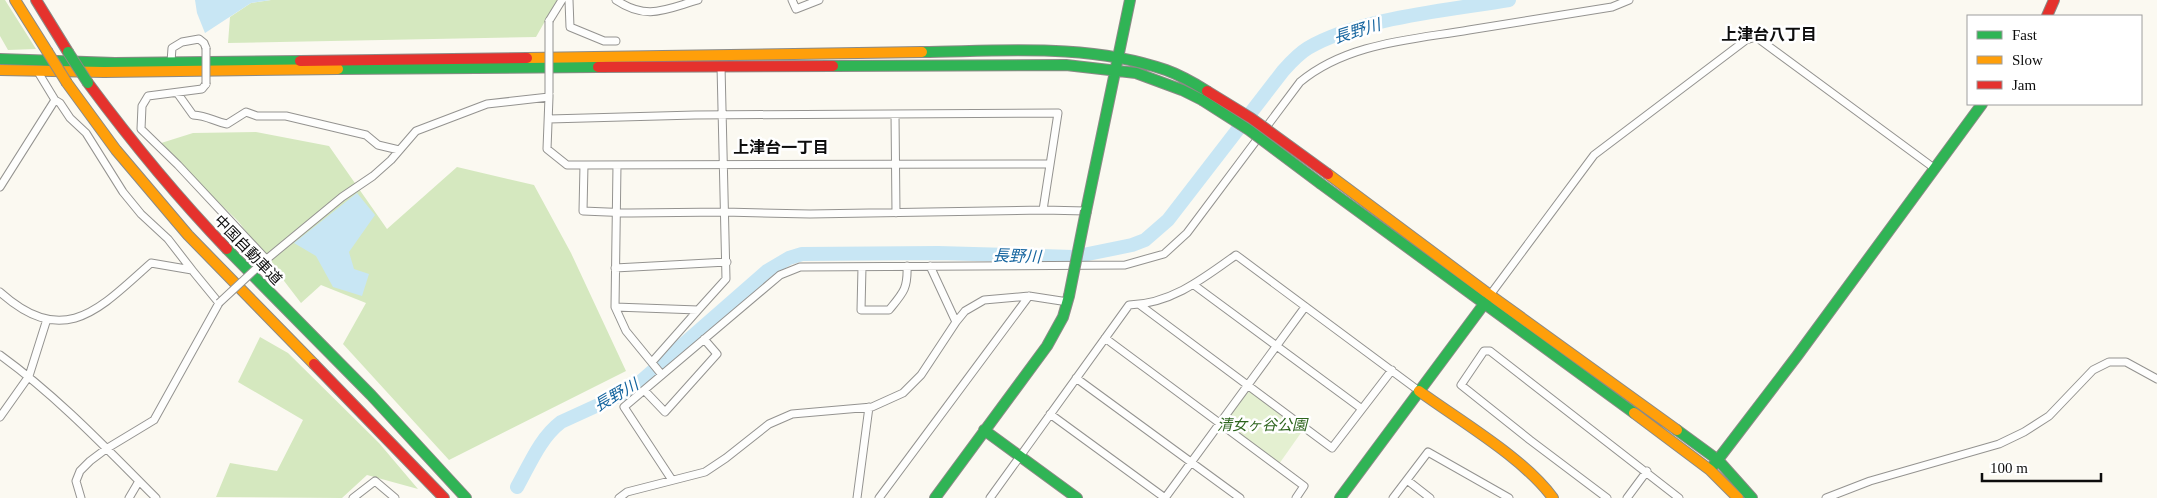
<svg xmlns="http://www.w3.org/2000/svg" width="2157" height="498" font-family="'Times New Roman','Noto Sans JP',serif">
<rect width="100%" height="100%" fill="#fbf9f1"/>
<path fill="#e4f0d1" d="M1248 388 1303 430 1279 464 1223 421Z"/>
<path fill="#d5e8bf" d="M0 0H5L36 49 8 50 0 36Z
M271 0H557L536 37 228 43 230 17 251 3Z
M256 132 329 146 387 229 457 167 534 185 571 253 626 371 449 460 343 344 366 303 321 285 301 303 238 221 158 144 193 133Z
M260 337 288 353 379 443 418 489 367 475 342 498 216 497 230 463 277 471 303 420 238 382Z"/>
<path fill="#c8e6f4" d="M195 0H271L251 3 205 33 197 13Z
M357 193 375 215 349 252 354 269 369 274 362 296 333 287 316 256 294 243Z"/>
<g fill="none" stroke-linecap="round" stroke-linejoin="round">
<path stroke="#c8e6f4" stroke-width="14" d="M517 487C530 464 540 438 561 422L631 390 767 271 789 258 802 254 938 253 1073 257 1132 245 1145 240 1168 220 1283 71C1291 62 1298 54 1308 48 1359 18 1450 10 1509 0"/>
<defs>
<path id="street" d="M569 0 570 27 604 41H616
M616 0C647 21 666 9 698 0
M792 0 796 9 819 0
M549 21 562 0
M171 62 172 48 182 42 199 39 204 43 206 48
M206 84 202 89 148 96 142 106 141 129 178 165 266 259
M178 94 193 115C209 116 212 121 227 124L246 112 257 116H286L366 135 378 145 399 150
M549 97 547 149 567 165H584L583 211 631 213 724 212 810 214 1043 210 1058 113 695 115 549 119
M55 100 60 103 70 118 86 133 123 192 141 214 168 239 192 270
M895 114 896 213
M584 165 1050 164
M617 165 615 307 626 331 662 375
M0 187 55 100 38 72
M1043 210 1086 211
M262 263 342 197 373 176 391 160 416 131 487 104 549 97V95
M930 266 956 322
M862 267 861 310H889C903 293 908 289 907 266
M615 268 727 262
M1194 285 1362 409
M0 292C65 350 100 308 151 263L192 270 219 303 154 420 106 449 90 461 80 471 76 481 81 498
M1490 295 1594 155 1746 40 1756 37 1934 168
M1140 305 1332 448 1392 370
M615 307 698 310 726 279 721 66
M1105 338 1304 486 1296 498
M0 355C58 397 106 448 156 498
M652 362 698 310
M1076 378 1240 498
M644 390 665 412 717 354 704 339
M1050 414 1165 498 1305 307
M0 417 29 376 47 319
M672 480 624 407 780 275 800 267 1125 265 1164 254 1187 233 1300 82C1347 43 1410 40 1469 30 1516 22 1564 15 1612 7L1629 0
M1407 480 1430 498
M129 498 139 481
M353 498 375 481 395 498
M619 498 627 492 705 472 726 458 769 424 792 414 872 407 903 393 921 375 956 322 965 311 984 300 1029 296 1068 302
M857 498 869 407
M879 498 1029 296
M990 498 1129 305C1171 304 1204 278 1236 255L1419 391
M1393 498 1428 452 1509 498
M1607 498 1530 440 1461 385 1484 351H1490L1679 498
M1627 498 1647 471
M1826 498 1870 481 1999 444 2024 432 2049 416 2093 370 2109 362H2126L2157 379"/>
<path id="fast" d="M922 52C1002 51 1089 43 1166 70 1180 75 1194 83 1207 91
M0 59 115 63 300 61
M833 66 1066 65 1136 73 1182 90 1202 100
M338 69 598 67
M1321 184 1634 413
M1086 211 1130 0
M227 249 371 395 466 498
M984 430 1077 498
M1677 430 1718 460 1752 498
M1713 466 1797 356 1982 104
M935 498 1047 346 1063 317 1069 296
M1340 498 1487 300"/>
<path id="slow" d="M15 0 47 51
M527 58 922 52
M0 70 104 72 338 69
M67 83 116 150 188 235 314 364
M1328 174 1490 295 1677 430
M1419 391C1460 421 1524 458 1553 498
M1634 413 1710 470 1738 498"/>
<path id="jam" d="M36 0 68 52
M2047 16 2054 0
M300 61 527 58
M598 67 833 66
M88 83C131 141 177 197 227 249
M314 364 444 498"/>
</defs>
<use href="#street" stroke="#949390" stroke-width="9"/>
<use href="#fast" stroke="#8b8a86" stroke-width="12"/>
<use href="#slow" stroke="#8b8a86" stroke-width="12"/>
<use href="#jam" stroke="#8b8a86" stroke-width="12"/>
<use href="#street" stroke="#fefefd" stroke-width="7"/>
<use href="#fast" stroke="#30b455" stroke-width="10"/>
<use href="#slow" stroke="#ff9f0a" stroke-width="10"/>
<use href="#jam" stroke="#e5322d" stroke-width="10"/>
<defs>
<path id="street-bridge" d="M206 84V48
M549 93V21
M219 303 262 263"/>
<path id="fast-bridge" d="M68 52 88 83
M1202 100 1249 130 1321 184
M1069 296 1086 211"/>
<path id="slow-bridge" d="M47 51 67 83"/>
<path id="jam-bridge" d="M1207 91 1251 118 1328 174"/>
</defs>
<use href="#street-bridge" stroke="#949390" stroke-width="9" stroke-linecap="butt"/>
<use href="#fast-bridge" stroke="#8b8a86" stroke-width="12" stroke-linecap="butt"/>
<use href="#slow-bridge" stroke="#8b8a86" stroke-width="12" stroke-linecap="butt"/>
<use href="#jam-bridge" stroke="#8b8a86" stroke-width="12" stroke-linecap="butt"/>
<use href="#street-bridge" stroke="#fefefd" stroke-width="7"/>
<use href="#fast-bridge" stroke="#30b455" stroke-width="10"/>
<use href="#slow-bridge" stroke="#ff9f0a" stroke-width="10"/>
<use href="#jam-bridge" stroke="#e5322d" stroke-width="10"/>
</g>
<g text-anchor="middle" dominant-baseline="central" stroke-width="5" stroke-linejoin="round" paint-order="stroke">
<g font-size="15" fill="#0d0d0d" stroke="#fff">
<text transform="translate(248 250) rotate(46)">中国自動車道</text>
</g>
<g font-size="15" font-style="italic" fill="#2d651d" stroke="#fff">
<text x="1262" y="425">清女ヶ谷公園</text>
</g>
<g font-size="16" font-style="italic" fill="#16659f" stroke="#fff">
<text transform="translate(1357 31) rotate(-17)">長野川</text>
<text transform="translate(1017 256) rotate(2)">長野川</text>
<text transform="translate(616 395) rotate(-30)">長野川</text>
</g>
<g font-size="16" font-weight="bold" fill="#0d0d0d" stroke="#fff">
<text x="1769" y="34">上津台八丁目</text>
<text x="781" y="147">上津台一丁目</text>
</g>
</g>
<rect x="1967" y="15" width="175" height="90" fill="#ffffff" stroke="#9e9e9e"/>
<rect x="1977" y="31" width="25" height="8" fill="#30b455" stroke="#9e9e9e"/>
<text x="2012" y="40" font-size="15" fill="#0d0d0d">Fast</text>
<rect x="1977" y="56" width="25" height="8" fill="#ff9f0a" stroke="#9e9e9e"/>
<text x="2012" y="65" font-size="15" fill="#0d0d0d">Slow</text>
<rect x="1977" y="81" width="25" height="8" fill="#e5322d" stroke="#9e9e9e"/>
<text x="2012" y="90" font-size="15" fill="#0d0d0d">Jam</text>
<path d="M1982 473v8h119v-8" fill="none" stroke="#0d0d0d" stroke-width="2.5"/>
<text x="1990" y="473" font-size="15" fill="#0d0d0d" stroke="#ffffff" stroke-width="4" paint-order="stroke">100 m</text>
</svg>
